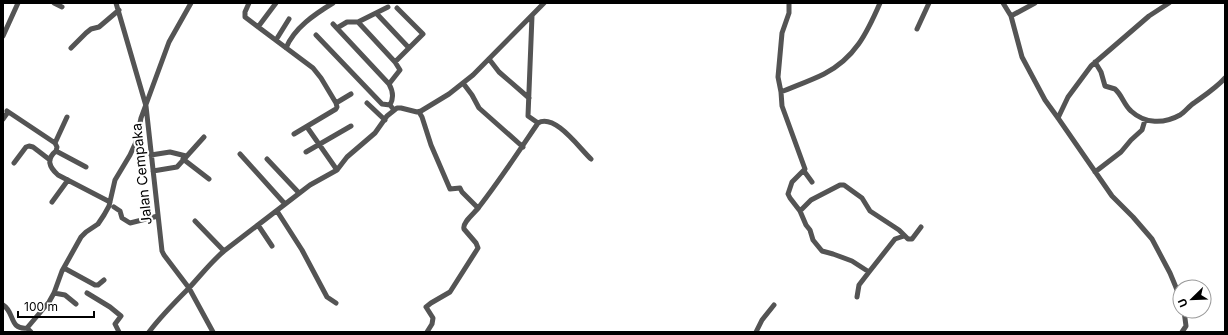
<svg xmlns="http://www.w3.org/2000/svg" width="1228" height="335" font-family="Inter,sans-serif">
<rect width="100%" height="100%" fill="#fff"/>
<g fill="none" stroke-linecap="round" stroke-linejoin="round">
<path stroke="#545454" stroke-width="5" d="M54 3 62 7
M116 3 146 106 162 251 164 255 189 288 213 332
M249 3 245 12V17L313 68 321 78 336 103 337 107 336 109 294 134
M789 3V13L782 33 778 77 781 92 782 106 805 169 792 182 788 194 790 198 800 211 806 225 810 230 813 240 822 251 833 254 852 261 869 272
M1003 3 1011 16 1022 57 1045 100 1058 118 1112 196 1133 217 1152 239 1170 273 1180 297
M377 14 409 48
M1011 16 1035 3
M358 22 388 7
M333 24 389 84C393 91 394 98 390 105
M258 27 276 3
M337 28 347 22H358L395 62 400 70 389 84
M917 29 929 3
M316 35 382 104 390 105 394 110
M3 36 18 3
M276 40 289 19
M71 48 86 33 91 29 99 27 119 10
M286 48C294 28 315 14 333 3
M489 59 499 72 529 98
M395 62 423 34 397 8
M1095 62 1101 72 1105 86 1115 89C1122 95 1124 105 1131 111 1145 124 1164 124 1180 115 1185 112 1189 106 1194 103 1205 95 1216 88 1225 78
M463 83 472 95 479 108 523 147
M781 92C795 86 810 81 824 74 855 58 867 33 880 3
M336 103 351 94
M367 103 385 120
M7 111 55 143 57 147 56 151
M419 112 422 117 431 145 450 189 460 188 462 192 478 208
M1058 118 1068 97 1091 66 1149 16 1169 3
M3 119 8 112
M538 123C555 113 580 149 591 159
M307 127 337 170
M55 143 67 117
M306 152 351 126
M240 154 285 204
M151 155 170 152 186 156
M183 159 209 179
M267 159 299 193
M14 163 26 147 29 146 33 147 50 160
M86 167 56 151C46 159 49 167 58 175L110 202
M153 171 177 167 204 137
M804 171 812 182
M1095 172 1121 152 1131 140 1142 130 1145 120
M52 202 68 180
M114 207 120 211 122 218 130 223 158 216
M277 211 302 250 327 297 336 303
M800 211 811 200 840 185H844L862 198 870 211 899 230 908 239H912L921 227
M195 221 224 251
M258 225 272 246
M64 268 95 285H98L104 280
M54 293 65 295 76 304
M87 293 110 307 121 316 115 324 119 332
M857 297 859 285 869 272 895 239 904 236
M3 305C15 312 9 330 27 328
M31 332 27 328 49 302 54 293 62 271 81 237 86 232 98 224 104 215 109 206 115 180 130 155 136 142 141 118 169 42 191 3
M149 332C161 316 175 302 189 288 201 275 211 262 224 251L310 185 337 170 347 157 375 133 387 116 397 108H401L417 112 421 111 449 94 473 75 544 3
M427 332 432 324 433 318 426 307 431 303 450 292 478 248 476 243 464 229C462 222 475 213 479 207 500 180 519 151 538 123L528 116 532 16
M756 332 762 320 774 305
M1182 332 1186 326 1184 311"/>
</g>
<g text-anchor="middle" dominant-baseline="central" stroke-width="4" stroke-linejoin="round" paint-order="stroke">
<g font-size="14" fill="#000" stroke="#fff">
<text transform="translate(141 174) rotate(-96)">Jalan Cempaka</text>
</g>
</g>
<rect width="1228" height="335" fill="none" stroke="#000000" stroke-width="8"/>
<g transform="translate(1192 299) rotate(247)"><circle r="19" fill="#ffffff" stroke="#999999"/>
<path d="M0-3L7 15L0 10L-7 15Z" fill="#000000"/>
<text y="-6" font-size="11" font-weight="bold" text-anchor="middle" fill="#000000">U</text>
</g>
<path d="M18 311v6h76v-6" fill="none" stroke="#000000" stroke-width="2"/>
<text x="24" y="311" font-size="12" fill="#000000" stroke="#ffffff" stroke-width="3" paint-order="stroke">100 m</text>
</svg>
